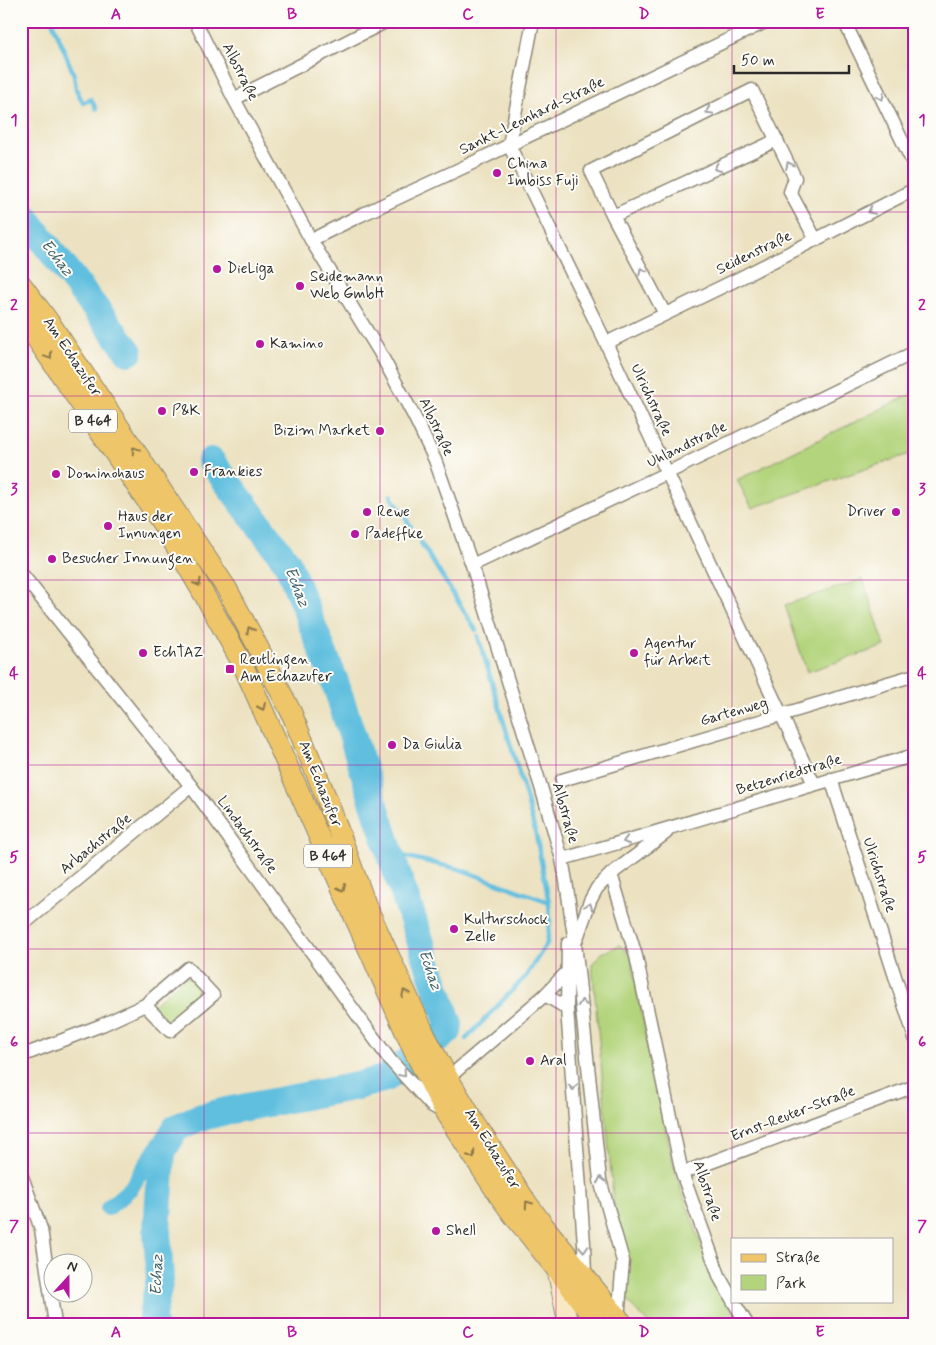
<svg xmlns="http://www.w3.org/2000/svg" width="936" height="1345" font-family="Mynerve,sans-serif">
<rect width="100%" height="100%" fill="#fdfcf7"/>
<filter id="ink" filterUnits="userSpaceOnUse"><feTurbulence type="fractalNoise" baseFrequency=".02" numOctaves="2"/><feDisplacementMap in="SourceGraphic" scale="10" xChannelSelector="R" yChannelSelector="G"/><feConvolveMatrix kernelMatrix="1 2 1 2 8 2 1 2 1" color-interpolation-filters="sRGB"/></filter>
<filter id="wash" filterUnits="userSpaceOnUse"><feTurbulence type="fractalNoise" baseFrequency=".0096" numOctaves="4" result="noise"/><feDisplacementMap in="SourceGraphic" scale="20" xChannelSelector="R" yChannelSelector="G"/><feGaussianBlur stdDeviation="1.12" result="paint"/><feColorMatrix in="noise" values="0 0 0 0 0 0 0 0 0 0 0 0 0 0 0 0 0 1.4 0 .05"/><feComposite in="paint" operator="in"/></filter>
<g filter="url(#wash)">
<rect width="100%" height="100%" fill="#ece2c1"/>
<path fill="#b3d47c" stroke="#6f8054" d="M915 392V452L752 508 737 480Z
M863 579 885 646 807 672 785 605Z
M620 945 631 956 652 1069 676 1175 715 1283 740 1324H649L622 1295 592 964 602 953Z
M187 975 205 995 169 1024 153 1005Z"/>
<path fill="#60bfdf" stroke="#467585" d="M384 1073 389 1081C378 1083 368 1086 357 1086L375 1076Z"/>
<g fill="none" stroke-linecap="round" stroke-linejoin="round">
<path stroke="#60bfdf" stroke-width="4.5" d="M52 21 74 75 76 89 83 103 91 99 96 109
M391 495 411 527
M421 543 476 630
M390 853 459 869 549 902
M466 1039 526 976 547 943 550 921 549 902 536 835 525 793 478 636"/>
<path stroke="#60bfdf" stroke-width="16" d="M108 1208 131 1188 156 1149 176 1128"/>
<path stroke="#60bfdf" stroke-width="28" d="M21 212 129 352
M153 1324 152 1316 160 1279 157 1231 162 1152 176 1128 198 1118 226 1111 357 1086 386 1078 448 1031 449 1024 390 853 335 682 287 562 211 461"/>
</g>
</g>
<g filter="url(#ink)">
<g fill="none" stroke-linecap="round" stroke-linejoin="round">
<defs>
<path id="street" d="M195 21 234 99 311 240 379 351 415 418 435 460 472 565 541 787 562 859 566 881 575 943 600 1180 623 1261 618 1319
M533 21 509 145 606 343 814 784
M844 21 915 167
M234 99 387 21
M613 216 777 140
M311 240 359 216 464 167 767 21
M665 314 613 216 591 171 752 90 795 178 790 192 816 240
M606 343 740 278 915 189
M472 565 667 473 915 352
M21 573 191 786 390 1060 431 1105 443 1112
M831 779 915 1038
M562 780 915 675
M562 859C680 826 797 789 915 755
M611 874 636 956 682 1173 720 1278 732 1299
M21 926 191 786
M576 941 590 901 597 888 611 874 666 833
M568 943 567 1008 584 1244 585 1278
M545 995 567 1008
M21 1056 102 1025 145 1005 188 968 213 995 170 1031 145 1005
M448 1078 545 995 569 970
M682 1173 915 1086
M21 1174 41 1229 55 1324
M733 1301 747 1324"/>
<path id="secondary" d="M557 1270 568 1324"/>
<path id="primary" d="M21 284 52 326 227 589 259 649 291 712 328 802 366 905 426 1037 448 1078 475 1123 527 1203 544 1226 623 1324
M21 316 164 526 206 598 242 663 413 1049 446 1114 498 1194 514 1216 573 1290 597 1324"/>
</defs>
<use href="#street" stroke="#8c8676" stroke-width="15"/>
<use href="#secondary" stroke="#8c8676" stroke-width="21"/>
<use href="#primary" stroke="#8c8676" stroke-width="22"/>
<use href="#street" stroke="#fff" stroke-width="12"/>
<use href="#secondary" stroke="#f8e8c3" stroke-width="19"/>
<use href="#primary" stroke="#eec569" stroke-width="20"/>
</g>
<defs><path id="oneway-chevron" d="M-2-3.5L2.5 0L-2 3.5" fill="none" stroke-width="1.6" stroke-linecap="round" stroke-linejoin="round" transform="scale(1.25)"/></defs>
<g stroke="#a0a0a0">
<use href="#oneway-chevron" transform="translate(881 97) rotate(64)"/>
<use href="#oneway-chevron" transform="translate(709 111) rotate(153)"/>
<use href="#oneway-chevron" transform="translate(789 165) rotate(-116)"/>
<use href="#oneway-chevron" transform="translate(717 168) rotate(155)"/>
<use href="#oneway-chevron" transform="translate(871 211) rotate(153)"/>
<use href="#oneway-chevron" transform="translate(642 271) rotate(-117)"/>
<use href="#oneway-chevron" transform="translate(626 841) rotate(164)"/>
<use href="#oneway-chevron" transform="translate(589 906) rotate(-69)"/>
<use href="#oneway-chevron" transform="translate(582 1003) rotate(-96)"/>
<use href="#oneway-chevron" transform="translate(403 1074) rotate(49)"/>
<use href="#oneway-chevron" transform="translate(573 1087) rotate(86)"/>
<use href="#oneway-chevron" transform="translate(601 1180) rotate(-101)"/>
<use href="#oneway-chevron" transform="translate(584 1249) rotate(87)"/>
</g>
<g stroke="#8c784a">
<use href="#oneway-chevron" transform="translate(49 356) rotate(56)"/>
<use href="#oneway-chevron" transform="translate(135 450) rotate(-124)"/>
<use href="#oneway-chevron" transform="translate(198 583) rotate(60)"/>
<use href="#oneway-chevron" transform="translate(250 630) rotate(-118)"/>
<use href="#oneway-chevron" transform="translate(262 707) rotate(66)"/>
<use href="#oneway-chevron" transform="translate(342 888) rotate(66)"/>
<use href="#oneway-chevron" transform="translate(405 993) rotate(-115)"/>
<use href="#oneway-chevron" transform="translate(472 1155) rotate(57)"/>
<use href="#oneway-chevron" transform="translate(528 1204) rotate(-125)"/>
</g>
</g>
<path fill="none" stroke="#b5179e" stroke-width="1" stroke-opacity="0.55" d="M204 21V1324M380 21V1324M556 21V1324M732 21V1239M21 212H915M21 396H915M21 580H915M21 765H915M21 949H915M21 1133H915M732 1301V1324"/>
<g fill="#b5179e" stroke="#fdfcf7" stroke-width="2">
<circle cx="497" cy="173" r="5"/>
<circle cx="217" cy="269" r="5"/>
<circle cx="300" cy="286" r="5"/>
<circle cx="260" cy="344" r="5"/>
<circle cx="162" cy="411" r="5"/>
<circle cx="380" cy="431" r="5"/>
<circle cx="194" cy="472" r="5"/>
<circle cx="56" cy="474" r="5"/>
<circle cx="367" cy="512" r="5"/>
<circle cx="896" cy="512" r="5"/>
<circle cx="108" cy="526" r="5"/>
<circle cx="355" cy="534" r="5"/>
<circle cx="52" cy="559" r="5"/>
<circle cx="143" cy="653" r="5"/>
<circle cx="634" cy="653" r="5"/>
<rect x="225" y="664" width="10" height="10" rx="2.5"/>
<circle cx="392" cy="745" r="5"/>
<circle cx="454" cy="929" r="5"/>
<circle cx="530" cy="1061" r="5"/>
<circle cx="436" cy="1231" r="5"/>
</g>
<g text-anchor="middle" dominant-baseline="central" stroke-width="4" stroke-linejoin="round" paint-order="stroke">
<g fill="#fdfcf7" stroke="#6a6a68" stroke-width="1">
<rect x="69" y="409.5" width="48" height="23" rx="4"/>
<rect x="304" y="844.5" width="48" height="23" rx="4"/>
</g>
<g font-size="14" font-weight="bold" fill="#2b2b2b">
<text x="93" y="421">B 464</text>
<text x="328" y="856">B 464</text>
</g>
<g font-size="15" fill="#2b2b2b" stroke="#fdfcf7">
<text transform="translate(240 72) rotate(63)">Albstraße</text>
<text transform="translate(532 116) rotate(-26)">Sankt-Leonhard-Straße</text>
<text transform="translate(754 253) rotate(-26)">Seidenstraße</text>
<text transform="translate(72 357) rotate(56)">Am Echazufer</text>
<text transform="translate(651 400) rotate(65)">Ulrichstraße</text>
<text transform="translate(436 427) rotate(65)">Albstraße</text>
<text transform="translate(687 445) rotate(-26)">Uhlandstraße</text>
<text transform="translate(734 712) rotate(-16)">Gartenweg</text>
<text transform="translate(789 775) rotate(-17)">Betzenriedstraße</text>
<text transform="translate(320 784) rotate(68)">Am Echazufer</text>
<text transform="translate(565 813) rotate(74)">Albstraße</text>
<text transform="translate(247 835) rotate(54)">Lindachstraße</text>
<text transform="translate(96 844) rotate(-39)">Arbachstraße</text>
<text transform="translate(879 875) rotate(72)">Ulrichstraße</text>
<text transform="translate(793 1114) rotate(-21)">Ernst-Reuter-Straße</text>
<text transform="translate(492 1149) rotate(58)">Am Echazufer</text>
<text transform="translate(707 1191) rotate(72)">Albstraße</text>
</g>
<g font-size="15" fill="#2b2b2b" stroke="#fdfcf7" text-anchor="start">
<text x="507" y="164">China<tspan x="507" dy="17">Imbiss Fuji</tspan></text>
<text x="227" y="269">DieLiga</text>
<text x="310" y="277">Seidemann<tspan x="310" dy="17">Web GmbH</tspan></text>
<text x="270" y="344">Kamino</text>
<text x="172" y="411">P&amp;K</text>
<text x="370" y="431" text-anchor="end">Bizim Market</text>
<text x="204" y="472">Frankies</text>
<text x="66" y="474">Dominohaus</text>
<text x="377" y="512">Rewe</text>
<text x="886" y="512" text-anchor="end">Driver</text>
<text x="118" y="517">Haus der<tspan x="118" dy="17">Innungen</tspan></text>
<text x="365" y="534">Padeffke</text>
<text x="62" y="559">Besucher Innungen</text>
<text x="644" y="644">Agentur<tspan x="644" dy="17">für Arbeit</tspan></text>
<text x="153" y="653">EchTAZ</text>
<text x="240" y="660">Reutlingen<tspan x="240" dy="17">Am Echazufer</tspan></text>
<text x="402" y="745">Da Giulia</text>
<text x="464" y="920">Kulturschock<tspan x="464" dy="17">Zelle</tspan></text>
<text x="540" y="1061">Aral</text>
<text x="446" y="1231">Shell</text>
</g>
<g font-size="16" font-style="italic" fill="#3e5f6a" stroke="#fdfcf7">
<text transform="translate(57 258) rotate(52)">Echaz</text>
<text transform="translate(297 587) rotate(68)">Echaz</text>
<text transform="translate(430 970) rotate(71)">Echaz</text>
<text transform="translate(157 1275) rotate(-88)">Echaz</text>
</g>
</g>
<rect width="936" height="1345" fill="none" stroke="#fdfcf7" stroke-width="55"/>
<rect x="731" y="1238" width="162" height="65" fill="#fdfcf7" stroke="#a9a8a5"/>
<rect x="741" y="1254" width="25" height="8" fill="#eec569" stroke="#a9a8a5"/>
<text x="776" y="1262" font-size="15" fill="#2b2b2b">Straße</text>
<rect x="741" y="1275" width="25" height="15" fill="#b3d47c" stroke="#a9a8a5"/>
<text x="776" y="1288" font-size="15" fill="#2b2b2b">Park</text>
<g transform="translate(68 1278) rotate(21)"><circle r="24" fill="#fdfcf7" stroke="#a9a8a5"/>
<path d="M0-4L9 19L0 12L-9 19Z" fill="#b5179e"/>
<text y="-8" font-size="14" font-weight="bold" text-anchor="middle" fill="#2b2b2b">N</text>
</g>
<path d="M734 65v8h115v-8" fill="none" stroke="#2b2b2b" stroke-width="2.5"/>
<text x="741" y="65" font-size="15" fill="#2b2b2b" stroke="#fdfcf7" stroke-width="4" paint-order="stroke">50 m</text>
<rect x="28" y="28" width="880" height="1290" fill="none" stroke="#b5179e" stroke-width="2"/>
<g font-size="16" text-anchor="middle" font-weight="bold" fill="#b5179e">
<text x="116" y="19">A</text>
<text x="292" y="19">B</text>
<text x="468" y="19">C</text>
<text x="644" y="19">D</text>
<text x="820" y="19">E</text>
<text x="14" y="125">1</text>
<text x="922" y="125">1</text>
<text x="14" y="310">2</text>
<text x="922" y="310">2</text>
<text x="14" y="494">3</text>
<text x="922" y="494">3</text>
<text x="14" y="678">4</text>
<text x="922" y="678">4</text>
<text x="14" y="862">5</text>
<text x="922" y="862">5</text>
<text x="14" y="1047">6</text>
<text x="922" y="1047">6</text>
<text x="14" y="1231">7</text>
<text x="922" y="1231">7</text>
<text x="116" y="1337">A</text>
<text x="292" y="1337">B</text>
<text x="468" y="1337">C</text>
<text x="644" y="1337">D</text>
<text x="820" y="1337">E</text>
</g>
</svg>
